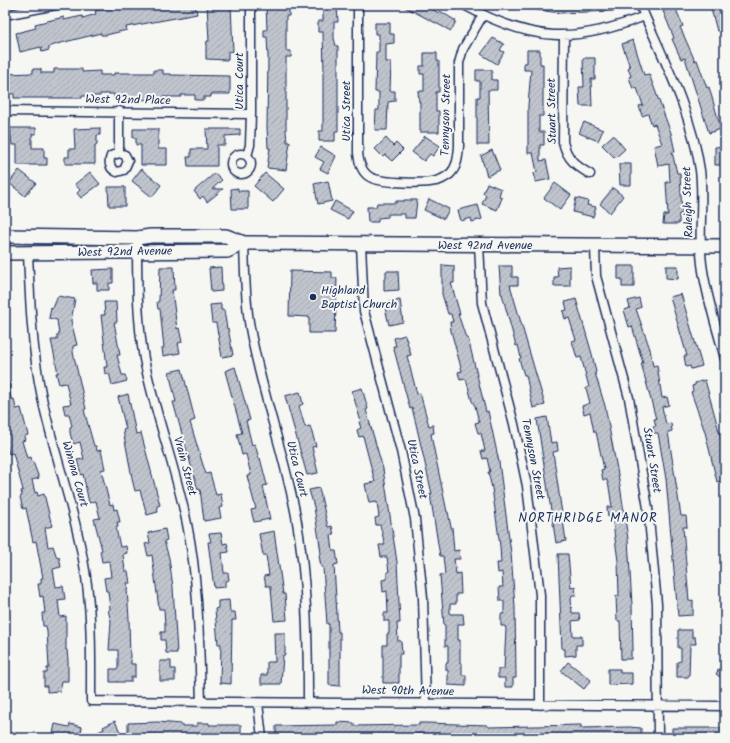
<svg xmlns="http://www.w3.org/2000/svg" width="730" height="743" font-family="Kalam,sans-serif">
<defs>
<pattern id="building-hatch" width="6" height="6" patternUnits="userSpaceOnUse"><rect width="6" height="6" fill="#c0c4cd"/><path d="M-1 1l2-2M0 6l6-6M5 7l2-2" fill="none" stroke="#a4a9b2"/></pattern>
</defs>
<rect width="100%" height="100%" fill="#f6f6f2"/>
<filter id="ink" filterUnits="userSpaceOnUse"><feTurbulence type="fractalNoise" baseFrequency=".025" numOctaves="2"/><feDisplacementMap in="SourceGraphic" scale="8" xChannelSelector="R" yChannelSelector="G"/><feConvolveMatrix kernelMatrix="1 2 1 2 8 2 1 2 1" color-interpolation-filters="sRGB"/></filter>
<g filter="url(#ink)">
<path fill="url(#building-hatch)" stroke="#1b2f5e" d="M135 5H195L197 14 126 27 127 30 106 35H101V33L57 44 49 47V50L42 52 41 47 20 52 16 33 36 28 35 24 64 17V20L82 16 83 18 96 14 95 11 122 6V8Z
M207 5H231L233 52 228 51V60L206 59V47L207 41H209Z
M266 5H289V16H286V51H291V57H286V131L287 142H290L286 170 267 168 270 148H268L267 127 268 57 267 37H264V30H267Z
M323 5H337L338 22H334V38L336 46H338V131H335V141H319V131H323V72H324L323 32H318V21H323Z
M401 5H424L439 13 440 11 456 21 451 31Z
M530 5H615V11L560 13 530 9Z
M710 5H725V29L717 31Z
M675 7 683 26 680 27 695 61 697 60 707 88 709 87 721 129 709 133 685 58 681 59 672 39 674 38 663 11Z
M375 23H390V34H394V43L386 44V62H391L390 91H395V101L388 102 387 130H375L376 110H379V92H375L376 52H379V34H375Z
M493 38 504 44 500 50 504 52 497 64 481 54Z
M633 40 644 75 649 74 671 133 675 152H672L677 173H680L682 214H679V224H663L664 215H668L666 182H670L669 164 658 166 654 146 662 144 655 124 652 125 648 114 642 116 639 106 643 105 637 88 633 89 629 77 631 76 628 68 630 67 622 44Z
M527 50H540V64H543V116H539V132H544V145H540V161L546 160 550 179 536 182 534 173 537 172 533 153H528V105L531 70H524V63H527Z
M424 53H437V61H439V92H436V111H439V132H420V102H419L418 91H424V74H420V66H424Z
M583 58H595V79H591L592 106H580L579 87H584Z
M33 69H41V73H54V69H82V72L100 71V75H114V73H154V70H163V74H171V75L230 76V94H211V97H204V100H195V95H181V97H163V99L134 100 114 99V94H100V96H82V98H14V94L5 93V74L33 73Z
M476 70H492V80H497V90H488L489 145H477V97H480V81H476Z
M584 122 603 130 598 141 579 133Z
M10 128H36V134H32V148H44V158H47V165H17V145H12Z
M100 128V135H97V145H95V164H65V157H69V149H75L74 129Z
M133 129H158V149H167V165H141V145H136V138H133Z
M206 129H240V135L225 136V145H217V166H188L187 157H191V149H207Z
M613 135 625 149 615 158 602 145Z
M425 136 440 146 433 156 430 154 424 161 412 152Z
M386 138 393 146 396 143 403 150 392 161 385 155 383 157 375 149Z
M725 146V165H715V147Z
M321 147 336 156 328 173 320 169 324 162 315 157Z
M492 150 500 170 487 176 481 156Z
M619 164H631V185H620Z
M141 169 161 185 152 197 132 181Z
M19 170 36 183 25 196 9 183Z
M90 172 100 184 81 198 77 193 80 190 75 184Z
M215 173 222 180 212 189H223L207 202 203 196 200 199 194 191Z
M265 173 284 189 273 202 254 186Z
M328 181 332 201 318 204 314 184Z
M487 183 501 189 499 196 502 198 497 210 482 204 486 195 483 193Z
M555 183 571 195 560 210 544 198Z
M108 187H125V206H109Z
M238 188V191H248V209H232L231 189Z
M613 188 623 196 610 213 600 204Z
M576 198 588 201 587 205 596 207 593 217 573 212Z
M429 199 449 209 444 219 424 210Z
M404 200H417L415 218H405V214H388V217L378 218V222H368L367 207H376L377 203H396V201H404Z
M335 201 353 211 348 219 330 210Z
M478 205 482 219 472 222 471 218 461 221 458 210Z
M442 265 454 266V283H451L460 314H458L466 338H468L486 412 488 411 499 462 511 553 515 607 516 678H513V687H505V678H498V669H504L506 629 505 626H501V614H504V601H500L499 587H503L502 572 498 573 497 563H501L500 546 492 488 488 472H490L487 458 483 459 481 451H485L481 433H478L475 423 479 422 475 406 472 401 466 379 460 380 458 372 462 371 451 331 450 322H453L451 314H448L442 294Z
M499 266H512V277H518V285H510L545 405 533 408 526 375H524L519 359 521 358 518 345 516 346 502 294H501Z
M570 266V286H554V277H558L557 267Z
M618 266H634V287H622V279H618Z
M666 266H678V279L666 278Z
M160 267H174L175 290H172L177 329 179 328 182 342 178 343 180 353 163 356 162 348H164L160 309H158L157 302 159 301Z
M221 267 222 291 211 292 209 268Z
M113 269V283H109V290H97V283H93L92 270Z
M290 271 332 272V278H337L335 333H309V317L289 316Z
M386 271H398L399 290 384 291V279L386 278Z
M681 294 702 366 691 369 690 366 686 367 684 356H687L670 297Z
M58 296 75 299 71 321 77 345 73 346V352L86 409 84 410 94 446H96L97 451 101 450 105 469 101 470 110 505 113 504 114 510 117 509 120 522H117L118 527 116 528 120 547 126 546 127 553 123 554 125 571H128L130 583H127L128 589H127L129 619 130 659H131V664H135V677H131V682H110V669H118V650H109L111 621 108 610 110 609 108 591H106L104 578 111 577 109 561 102 562 100 551 102 550 94 519 100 518 96 501 89 503 83 474 81 475 77 460 84 459 80 442 73 444 70 433V427L72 426 69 414H65L63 405 71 404 66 383 59 384 56 373H58L51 340H57V335H59L57 320 49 318 51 307 53 308Z
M639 298 641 307 636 309 650 349 653 366 657 365 662 398 667 397 669 405 662 407 666 424 671 423 672 431 668 432 681 516H686L687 527H683L689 601 693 600V615L678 616 666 479 658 433H654L653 426H656L654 419H656L641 363H643L632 326 629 327 624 310 630 308 628 301Z
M576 299 592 354 596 372 595 373 605 406 620 485 628 539 632 605 633 650H631V659H621L620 621H617L616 596H619L618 561 612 516 608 517 607 507H612L609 487 607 480H603L601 470 604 469 596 432H594L590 412 584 414 582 406 590 403 586 388 589 387 581 357 577 358 572 341 576 340 569 318 565 319 563 311 567 310 565 302Z
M400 300 403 322 389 325 384 303Z
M104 302H116L117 322H114L120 355H117L122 375H125L127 381 112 385 109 373 105 374 104 367H107L101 315H105Z
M221 304V310H224L227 329 228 328 233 355 222 357 216 323H212L210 305Z
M405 335 411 355 407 356 417 394 420 393 429 426 433 425 434 433 431 434 433 445 447 512H448L451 527H452L454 551 459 550 460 559H454L456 574 460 573 461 594H456V604H450V614H463L464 624H458V640H460V663H462V675H466V686L448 685V670H446V663H448V646H445V625H444L440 575 445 574 443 556H440L430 494H432L416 424 412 408 410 409 393 346H396L394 338Z
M235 367 250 420 246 421 252 445 255 444 259 459 260 458 267 485 263 486 270 519 254 522 251 510 256 509 247 476 251 475 246 454 242 455 237 434 242 433 225 371Z
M182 369 195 420 190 422 202 462 206 474 210 473 216 495 221 494 223 507 219 508 221 518 204 521 200 489 198 490 173 402H176L169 372Z
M705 380 725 453V480L717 482 705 432 691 392 693 391 692 386 695 385V383Z
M5 383H9L11 399H14L16 409 21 408 28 435 24 436 25 440 22 441 27 458 31 457 32 462H33L39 478 32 480 35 493 37 492 38 496 44 494 52 526 45 528 48 547 53 546 57 558 59 557 61 567 53 569 56 587 63 586 65 599 58 600 60 617 66 616V650H67L68 660V681H62L60 691 47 692V686H44V673H47V668H49L47 631 46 626H43L42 613H45L43 596 40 597 38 584H41V578H43L36 541 33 542 26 508 23 509 20 497 22 496 21 491 23 490 13 453 9 454 5 440Z
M362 388 368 409 366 410 383 469 397 562 400 623H397L398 641H401L402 654H399V683H383V645H387V634H389V621H384V613H388L387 591 383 592 382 580 387 579V572H389L387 557H381L379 545H385L380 525H376L375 518 379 517 377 502 369 503 365 484 375 482 363 436 359 437 357 430 361 428 359 422H361L352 391Z
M300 392 303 404 299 406 305 427 310 426 316 446 312 447 318 473 307 475 285 396Z
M128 394 136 434 141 433 160 505 157 506 158 512 147 515 140 490 135 491 133 483 123 430 126 429 118 397Z
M547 417 551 443 557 442 558 451 553 452 566 541 556 543 537 419Z
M319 488 328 527 332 526 334 535H331L333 551H336L338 564 334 565 338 632H340V686L329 685V624H327L323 567H321L319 555 321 554 320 546 314 507 309 490Z
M165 529 167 540 164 541 169 558 173 587 177 653H166L165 640H161V632H165V626L164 609H159L152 555 148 556 145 544 150 543 148 533Z
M274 531 283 594H285L287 620 274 621 271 588 270 586H266L264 576 269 575 266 555H263L259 534Z
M221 533 223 544 227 543 229 552 222 553 224 573H228L229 580 225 581V587L214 588 208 542H211L209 534Z
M558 554H568L571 588 575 587 576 595H572L571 598 572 613H579L580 620 572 621 573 636H582V645H576V655L565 656V649H562Z
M229 600 230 612H235L236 620H232L231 684 220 683 221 644H218L215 609 218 608V601Z
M678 630H692V637H695L696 644H690L689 677H677V662L681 661V648H678Z
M274 633H285V655H283L281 684H261V675H267V662H275Z
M725 659V680L716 674Z
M160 661H171V669H175V681H160Z
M568 662 591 680 584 689 561 671Z
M608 669H620V673H632V684L608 685Z
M115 721 121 734H118L119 738H87L104 729 103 727Z
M158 722 181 724V726H197V723H209V725H241V738H228V736L158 738V735L128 734V723Z
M337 722 354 723V726L419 725V723H426L487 725 489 727 581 725V728L629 727 641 728V738H504L502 736 443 738V734H426L381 735V737L371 738 276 737V726L337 725Z
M55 724 69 727 70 724 82 727 80 738H52Z
M672 728H725V738L672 736Z"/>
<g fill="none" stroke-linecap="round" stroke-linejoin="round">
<defs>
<path id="minor" d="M358 5V153C359 163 362 174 372 178 383 183 425 184 436 181 441 180 446 177 450 174 458 166 458 156 459 146V63L463 49 483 15
M464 5C532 42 574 44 645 16
M640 5C663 58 692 113 700 170 704 201 698 233 702 264 706 296 717 328 725 359
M5 15 56 5
M564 36 563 142C567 159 576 166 590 174
M5 111 251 114
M119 153 111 156C108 163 110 169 117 172L124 170 128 161 125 155 119 153V111
M231 164a10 10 0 1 1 20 0a10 10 0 1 1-20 0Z
M247 156 250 145 251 114V5
M137 238C137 278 137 320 144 359 155 415 176 468 187 524 199 583 199 642 201 702
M244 243C245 272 245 300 250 328 261 391 284 452 296 516 307 578 308 640 308 703
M361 244 364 311 401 451 415 519 423 598 426 704
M479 245 482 303 514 424 527 486 540 595V705
M595 246 596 276 629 398 648 508 657 604 658 738
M28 253C30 302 32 350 42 398 55 458 77 516 86 577 92 618 91 660 91 701L725 706
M258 703 262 738"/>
<path id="primary" d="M5 236 137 238 151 236H226L244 243 725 246
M5 253 227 251 244 243"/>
</defs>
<use href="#minor" stroke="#1b2f5e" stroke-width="11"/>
<use href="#primary" stroke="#1b2f5e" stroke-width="16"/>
<use href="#minor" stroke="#f6f6f2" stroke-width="8"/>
<use href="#primary" stroke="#f6f6f2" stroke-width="13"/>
</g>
</g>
<circle fill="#1b2f5e" stroke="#f6f6f2" stroke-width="1.5" cx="313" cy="297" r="4"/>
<g text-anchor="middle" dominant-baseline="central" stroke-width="4" stroke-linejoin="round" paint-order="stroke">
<g font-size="12" fill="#1b2f5e" stroke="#f6f6f2">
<text transform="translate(239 81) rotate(-90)">Utica Court</text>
<text transform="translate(128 100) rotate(1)">West 92nd Place</text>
<text transform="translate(346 111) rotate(-90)">Utica Street</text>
<text transform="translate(552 111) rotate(-91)">Stuart Street</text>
<text transform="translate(446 115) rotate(-89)">Tennyson Street</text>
<text transform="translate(688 202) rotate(-92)">Raleigh Street</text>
<text x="485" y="245">West 92nd Avenue</text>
<text transform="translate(125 252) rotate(-1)">West 92nd Avenue</text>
<text transform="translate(533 459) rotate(79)">Tennyson Street</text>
<text transform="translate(652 460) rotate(81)">Stuart Street</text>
<text transform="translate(185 466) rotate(75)">Vrain Street</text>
<text transform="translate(297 469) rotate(76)">Utica Court</text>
<text transform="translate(417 469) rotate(78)">Utica Street</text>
<text transform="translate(75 474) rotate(74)">Winona Court</text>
<text transform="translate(408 691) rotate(1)">West 90th Avenue</text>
</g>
<g font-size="12" fill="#1b2f5e" stroke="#f6f6f2" text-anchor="start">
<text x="321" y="290">Highland<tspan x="321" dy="14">Baptist Church</tspan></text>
</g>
<g font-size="13" letter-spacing="1" fill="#1b2f5e" stroke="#f6f6f2">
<text x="588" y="518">NORTHRIDGE MANOR</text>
</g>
</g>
<rect width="730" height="743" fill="none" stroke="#f6f6f2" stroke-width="20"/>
<rect x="10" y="10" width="710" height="723" fill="none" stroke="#1b2f5e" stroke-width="1.5" filter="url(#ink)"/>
</svg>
